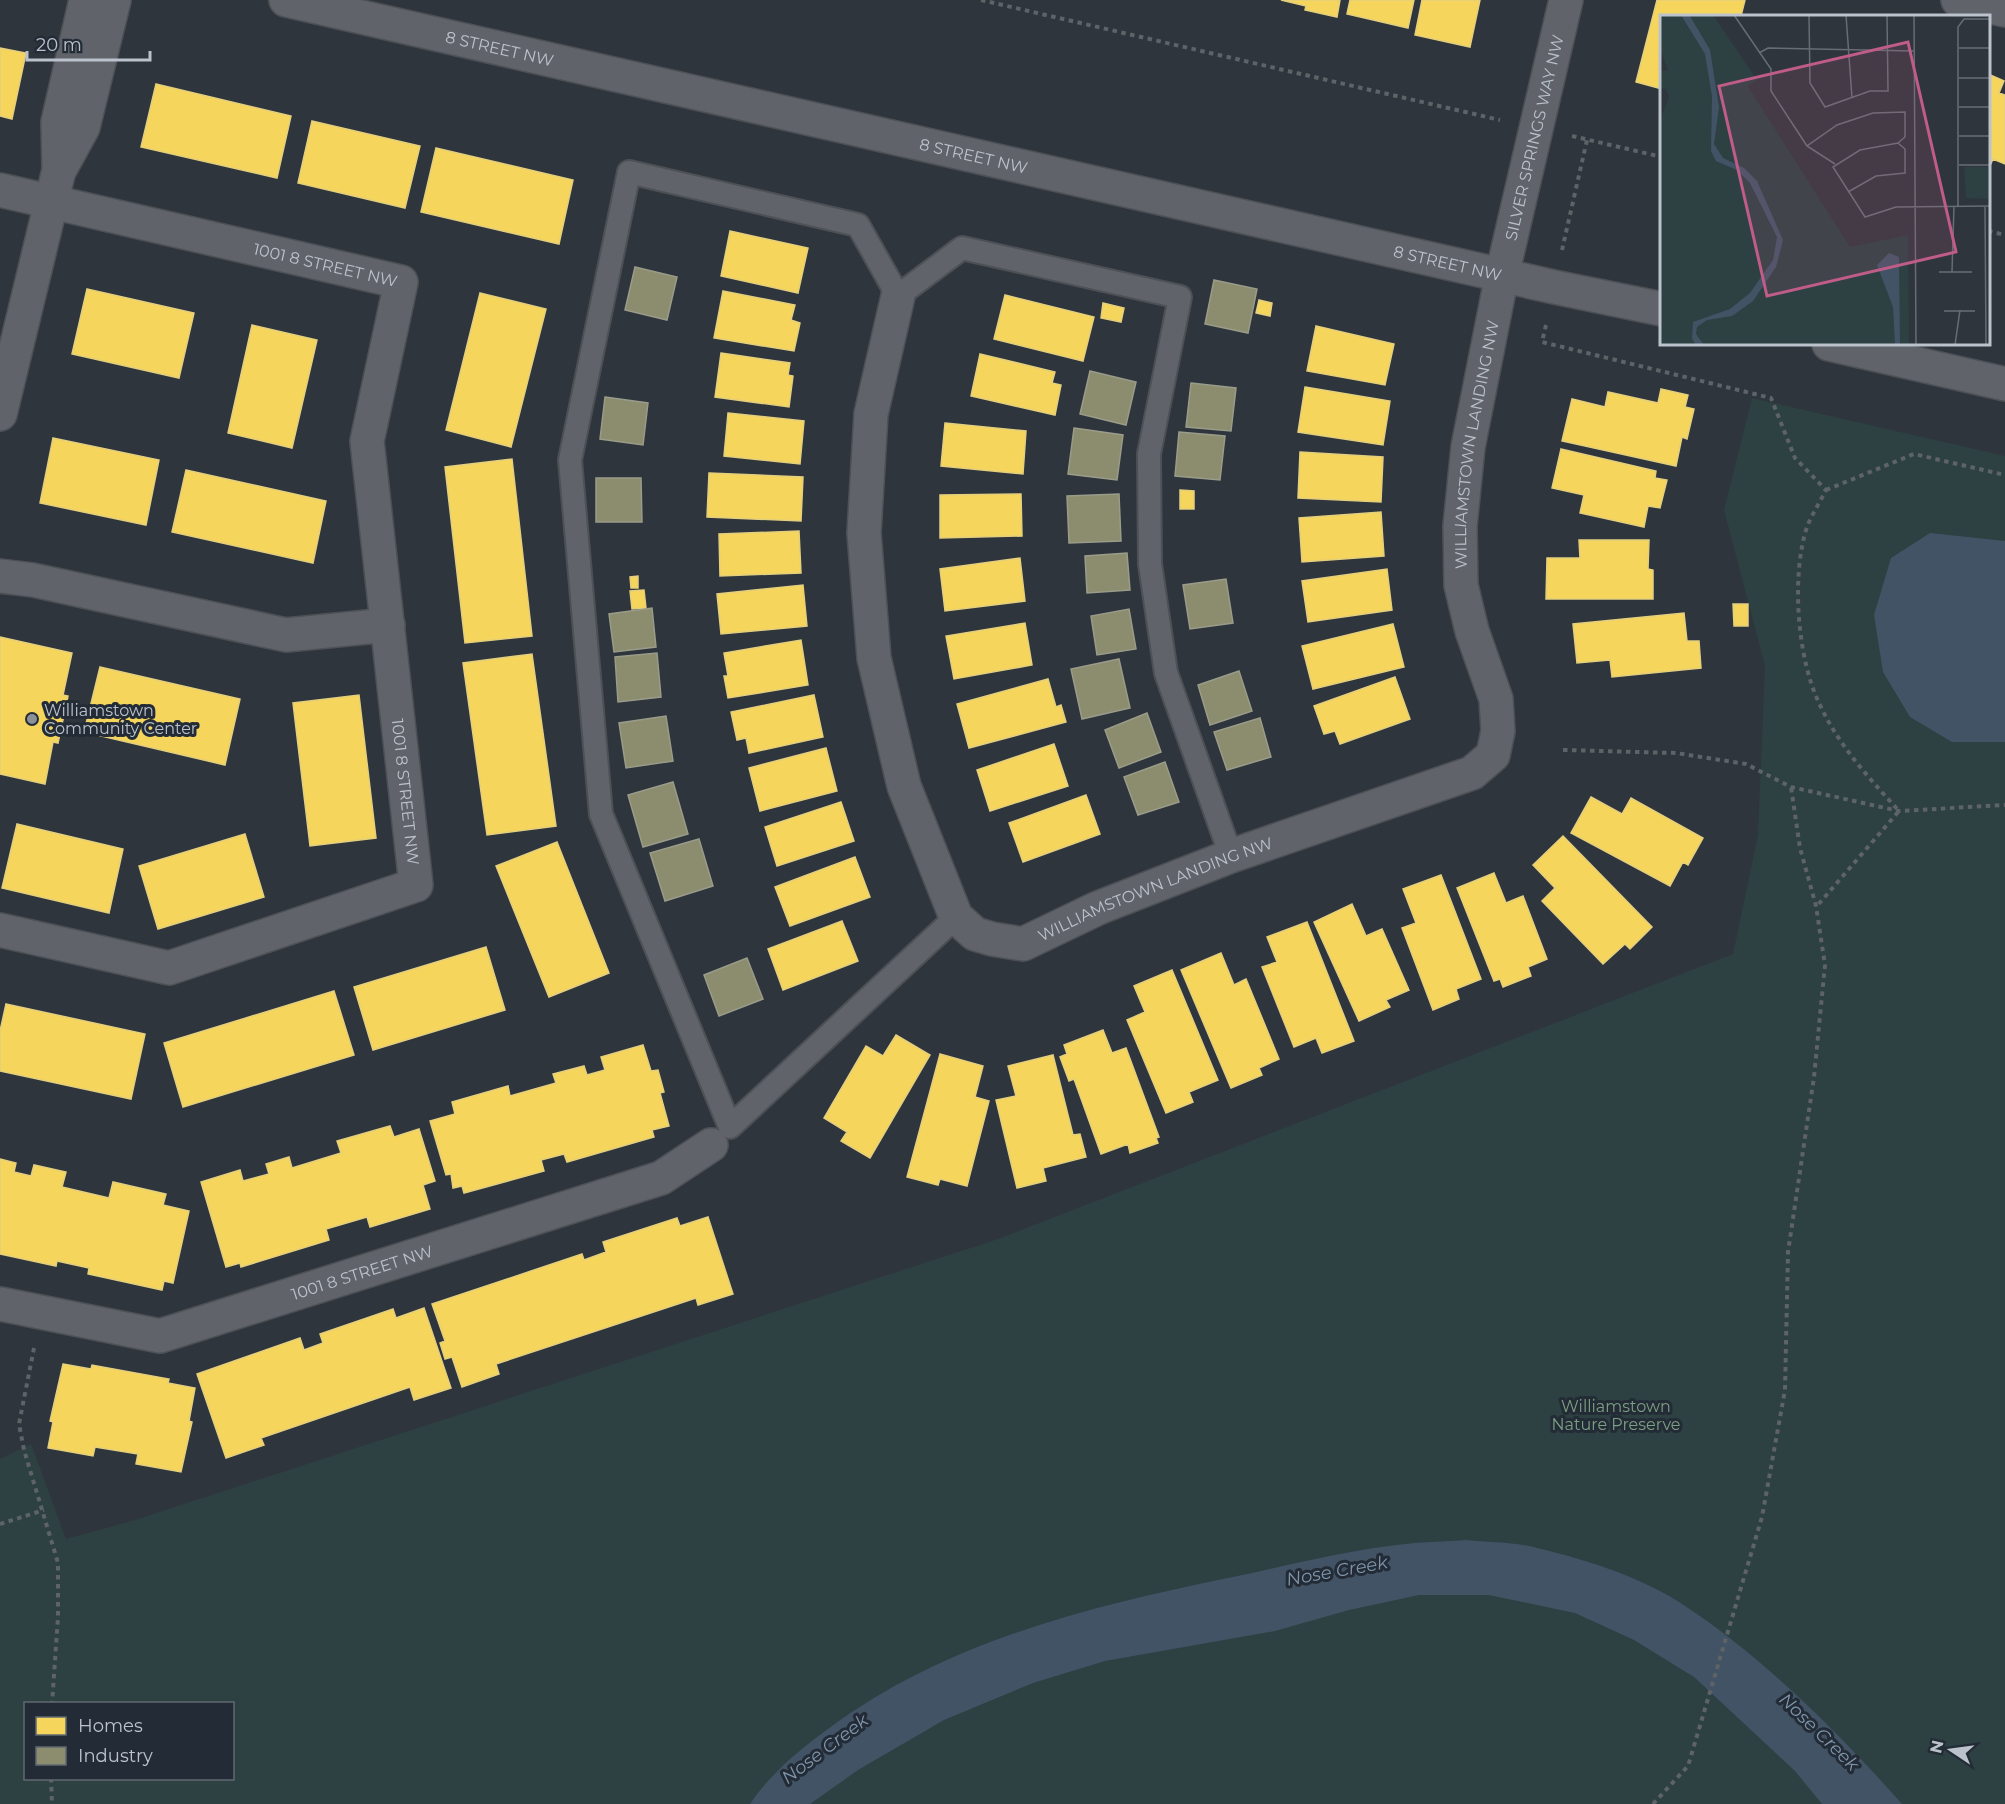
<svg xmlns="http://www.w3.org/2000/svg" width="2005" height="1804" font-family="Montserrat,sans-serif">
<rect width="100%" height="100%" fill="#2f353c"/>
<path fill="#2d4042" fill-rule="evenodd" d="M1752 398 2005 456V1804H0V1459L31 1444 66 1539 135 1520 998 1239 1733 954 1758 835 1765 666 1724 510ZM26 1704H232V1778H26Z"/>
<path fill="#425365" d="M1930 533 2005 541V742H1952L1910 717 1883 672 1874 615 1891 558Z
M1466 1540C1487 1542 1509 1542 1529 1546 1577 1557 1637 1575 1679 1602 1759 1653 1839 1733 1902 1804H1822L1795 1771 1694 1677 1634 1640 1575 1613 1489 1595H1419L1349 1610 1275 1631 1105 1661 1033 1683 944 1720 858 1770 810 1804H750C770 1774 799 1750 828 1729 945 1642 1087 1607 1228 1578 1281 1567 1335 1553 1389 1546 1414 1542 1440 1542 1466 1540Z"/>
<path fill="#f6d55c" stroke="#e4cf7d" stroke-width="1.5" d="M1281 0H1340L1337 17 1305 10 1306 6Z
M1350 0H1414L1408 28 1347 14Z
M1422 0H1480L1470 47 1415 35Z
M1657 0H1745L1741 16H1662V89L1636 82Z
M0 48 26 53 12 119 0 116Z
M1988 74 2004 81 1999 93 2005 95V164L1993 159 1988 170Z
M156 84 291 116 277 178 141 147Z
M312 121 420 146 405 208 298 183Z
M436 148 573 180 559 244 421 212Z
M730 231 808 248 798 293 721 276Z
M87 289 194 313 179 378 72 354Z
M723 291 795 305 791 320 800 323 794 351 714 338Z
M480 293 546 309 511 447 446 430Z
M1005 295 1094 317 1083 361 994 339Z
M1259 300 1272 303 1270 316 1256 313Z
M1103 303 1124 308 1121 322 1101 318Z
M252 325 317 340 292 448 228 433Z
M1316 326 1394 344 1385 385 1307 371Z
M721 353 790 363 788 375 793 376 789 407 715 397Z
M980 354 1055 372 1052 383 1061 385 1055 415 971 396Z
M1305 387 1390 401 1383 445 1298 432Z
M1661 389 1688 395 1685 407 1694 409 1687 439 1682 437 1676 466 1562 441 1572 399 1605 407 1608 392 1658 403Z
M728 413 804 421 800 464 724 456Z
M945 423 1026 431 1023 474 941 466Z
M53 438 159 460 146 525 40 503Z
M1561 449 1656 471 1655 478 1667 480 1660 508 1648 506 1644 527 1580 513 1584 495 1552 488Z
M1300 452 1383 457 1381 502 1298 498Z
M512 459 532 636 465 643 445 467Z
M186 470 326 501 313 563 172 532Z
M709 473 803 477 801 521 707 517Z
M1180 490 1194 491V509H1180Z
M1021 494 1022 536 940 538V495Z
M1381 512 1384 556 1302 562 1299 518Z
M799 531 801 573 720 576 719 534Z
M1579 540H1649L1648 569 1653 570V599H1546L1547 558H1580Z
M1020 558 1025 601 945 611 940 569Z
M1387 569 1392 610 1308 622 1302 581Z
M638 576V588H631L630 577Z
M803 585 807 626 721 634 717 594Z
M644 590 646 608 632 609 630 591Z
M1733 604H1748V626H1734Z
M1684 613 1687 641H1699L1701 668 1612 677 1610 660 1577 663 1573 624Z
M1025 623 1032 665 954 679 946 636Z
M1393 624 1404 667 1313 689 1302 646Z
M0 637 72 653 63 695 68 696 58 743 53 742 45 784 0 774Z
M801 640 808 685 728 698 724 676H728L724 653Z
M532 654 556 826 487 835 463 663Z
M100 667 240 699 225 765 84 732Z
M1395 677 1410 719 1340 744 1335 731 1324 734 1314 706Z
M1048 679 1056 707 1061 705 1066 722 969 748 957 704Z
M359 695 376 838 310 846 293 703Z
M814 695 823 737 749 753 746 738 737 740 731 712Z
M1054 744 1068 786 990 811 977 770Z
M826 748 837 791 760 811 749 768Z
M1086 795 1100 834 1023 862 1009 823Z
M1591 797 1622 814 1631 798 1703 838 1688 865 1683 862 1670 886 1571 833Z
M841 802 854 841 777 866 765 827Z
M17 824 123 849 109 913 2 888Z
M245 834 264 897 158 929 139 866Z
M1563 836 1652 927 1630 949 1625 944 1603 964 1542 901 1555 888 1533 865Z
M557 842 609 973 549 997 496 866Z
M855 857 870 897 790 926 775 887Z
M1494 873 1506 903 1523 896 1547 959 1528 967 1531 976 1503 987 1500 979 1494 981 1457 888Z
M1441 875 1481 979 1456 989 1459 999 1433 1010 1402 928 1416 923 1403 889Z
M1352 904 1366 936 1382 929 1409 990 1386 1000 1390 1007 1359 1021 1314 922Z
M842 921 858 961 783 990 768 949Z
M1307 922 1354 1041 1322 1053 1316 1038 1294 1047 1262 967 1277 962 1267 937Z
M486 947 505 1010 373 1050 354 987Z
M1221 953 1234 985 1246 979 1279 1059 1259 1068 1262 1075 1231 1088 1181 970Z
M1172 970 1218 1080 1189 1092 1193 1102 1166 1113 1127 1020 1145 1012 1134 986Z
M334 991 354 1055 183 1107 164 1043Z
M6 1004 145 1034 131 1099 0 1071V1031Z
M1103 1030 1112 1053 1126 1048 1159 1137 1156 1138 1158 1143 1130 1153 1128 1144 1101 1154 1074 1079 1069 1081 1060 1057 1067 1054 1064 1045Z
M896 1035 930 1055 870 1158 841 1141 847 1132 824 1118 866 1046 883 1056Z
M643 1045 651 1071 658 1070 664 1092 660 1093 669 1126 652 1130 654 1137 567 1162 564 1154 541 1160 544 1171 464 1193 462 1186 453 1188 451 1174 446 1175 430 1121 455 1114 452 1102 508 1086 510 1096 556 1083 553 1074 584 1066 587 1075 605 1070 601 1057Z
M940 1054 983 1066 975 1097 989 1101 967 1186 940 1179 938 1185 907 1177Z
M1053 1055 1073 1135 1080 1134 1086 1157 1043 1168 1046 1181 1017 1188 996 1100 1016 1096 1008 1066Z
M390 1126 394 1137 419 1129 435 1181 423 1185 430 1209 370 1227 367 1217 326 1229 329 1240 241 1267 240 1263 226 1267 201 1182 240 1170 243 1181 269 1174 266 1164 289 1157 292 1168 341 1153 337 1141Z
M0 1159 16 1163 14 1172 31 1176 34 1165 66 1172 62 1187 109 1198 113 1182 166 1194 163 1205 189 1211 173 1283 164 1281 162 1290 88 1274 89 1268 57 1261 56 1266 0 1254Z
M708 1217 733 1294 698 1305 696 1298 496 1364 499 1374 462 1387 452 1357 445 1359 440 1343 445 1341 432 1304 582 1254 584 1260 606 1252 603 1242 677 1218 680 1226Z
M424 1308 451 1388 414 1400 410 1387 261 1438 264 1445 226 1458 197 1374 300 1338 304 1350 323 1343 320 1334 393 1309 396 1318Z
M63 1364 91 1369 92 1365 169 1379 168 1383 195 1388 189 1421 192 1422 181 1472 136 1464 138 1454 95 1447 93 1456 48 1448 53 1422 50 1421Z"/>
<path fill="#8c8c6e" stroke="#9a9c8a" stroke-width="1.5" d="M635 267 677 277 667 320 625 310Z
M1214 280 1257 289 1248 333 1205 324Z
M1090 371 1136 382 1126 425 1080 414Z
M1191 383 1236 388 1231 431 1186 427Z
M605 397 648 403 643 445 600 439Z
M1074 428 1123 435 1117 480 1068 474Z
M1179 432 1225 436 1220 480 1175 476Z
M596 478H641L642 522H596Z
M1119 494 1121 541 1069 543 1067 496Z
M1127 553 1130 590 1087 593 1085 556Z
M1226 579 1233 623 1190 629 1183 585Z
M652 608 656 647 614 652 609 614Z
M1129 609 1136 649 1097 655 1091 616Z
M657 653 661 697 618 702 615 657Z
M1119 659 1130 708 1082 719 1071 669Z
M1239 671 1252 711 1210 725 1198 685Z
M1147 713 1161 752 1119 768 1105 730Z
M666 716 673 761 626 768 619 723Z
M1260 718 1271 757 1227 770 1214 732Z
M1165 762 1179 802 1138 815 1124 777Z
M673 782 688 834 643 847 628 795Z
M699 839 713 886 665 901 650 853Z
M747 958 763 999 719 1016 704 975Z"/>
<g fill="none" stroke-linecap="round" stroke-linejoin="round">
<defs>
<path id="service" d="M956 917 730 1127 601 814 570 460 629 172 858 225 898 296 962 248 1180 297 1149 454 1150 564 1166 673 1231 856"/>
<g id="minor">
<path d="M1958 0 2005 10"/>
<path d="M60 169 83 127 114 0"/>
<path id="s1" d="M0 190 401 282 367 441 416 885 169 968 0 930"/>
<path id="s2" d="M898 296 871 414 864 533 874 658 904 786 956 917 975 934 992 939 1023 944 1098 908 1231 856 1472 773 1493 755 1498 731 1496 699 1472 631 1461 585 1460 526 1468 447 1502 275 1566 0"/>
<path d="M0 414 59 170 58 122 86 0"/>
<path d="M0 576 33 580 286 635 388 625"/>
<path id="s3" d="M0 1304 160 1336 661 1178 711 1145"/>
</g>
<g id="tertiary">
<path id="s4" d="M286 0 1554 287 1662 309"/>
<path d="M1829 344 2005 384"/>
</g>
</defs>
<use href="#service" stroke="#4d5156" stroke-width="26"/>
<use href="#minor" stroke="#4d5156" stroke-width="36"/>
<use href="#tertiary" stroke="#4d5156" stroke-width="36"/>
<path stroke="#5d6367" stroke-width="4" stroke-dasharray="4.5 4.5" stroke-linecap="butt" d="M981 0 1500 120
M1572 136 1662 157
M1988 231 2005 235
M1562 250 1587 140
M1546 325 1542 342 1771 398 1795 458 1826 490C1820 502 1812 514 1807 527 1791 575 1797 659 1820 705 1839 746 1869 778 1899 811L1817 906
M1826 490 1914 454 2005 475
M1563 750 1676 753 1746 764 1791 787 1899 811 2005 805
M34 1348 19 1424 24 1450 58 1563V1617L52 1704
M0 1524 44 1510
M51 1778 52 1804
M1653 1804 1688 1766 1762 1517 1785 1390 1788 1252 1814 1077 1825 965 1816 906 1800 848 1791 787"/>
<use href="#service" stroke="#60646a" stroke-width="22"/>
<use href="#minor" stroke="#60646a" stroke-width="33"/>
<use href="#tertiary" stroke="#60646a" stroke-width="33"/>
</g>
<circle fill="#8a9199" stroke="#232c36" stroke-width="2" cx="32" cy="719" r="6"/>
<g text-anchor="middle" dominant-baseline="central" stroke-width="6" stroke-linejoin="round" paint-order="stroke">
<g font-size="16" fill="#bbc2cb" stroke="#232c36">
<text stroke="none"><textPath href="#s4" startOffset="219">8 STREET NW</textPath></text>
<text stroke="none"><textPath href="#s2" startOffset="1852">SILVER SPRINGS WAY NW</textPath></text>
<text stroke="none"><textPath href="#s4" startOffset="705">8 STREET NW</textPath></text>
<text stroke="none"><textPath href="#s4" startOffset="1191">8 STREET NW</textPath></text>
<text stroke="none"><textPath href="#s1" startOffset="334">1001 8 STREET NW</textPath></text>
<text stroke="none"><textPath href="#s2" startOffset="1539">WILLIAMSTOWN LANDING NW</textPath></text>
<text stroke="none"><textPath href="#s1" startOffset="927">1001 8 STREET NW</textPath></text>
<text stroke="none"><textPath href="#s2" startOffset="856">WILLIAMSTOWN LANDING NW</textPath></text>
<text stroke="none"><textPath href="#s3" startOffset="375">1001 8 STREET NW</textPath></text>
</g>
<g font-size="16" fill="#bbc2cb" stroke="#232c36" text-anchor="start">
<text x="44" y="710">Williamstown<tspan x="44" dy="18">Community Center</tspan></text>
</g>
<g font-size="16" fill="#7c9e82" stroke="#232c36">
<text x="1616" y="1406">Williamstown<tspan x="1616" dy="18">Nature Preserve</tspan></text>
</g>
<g font-size="18" font-style="italic" fill="#7f94aa" stroke="#232c36">
<text transform="translate(1337 1571) rotate(-10)">Nose Creek</text>
<text transform="translate(1819 1732) rotate(44)">Nose Creek</text>
<text transform="translate(825 1749) rotate(-37)">Nose Creek</text>
</g>
</g>
<g transform="translate(1660 15)">
<rect width="330" height="330" fill="#2f353c"/>
<path d="M0 0H53L97 65 88 71 92 78 190 232 248 220 249 330H0V105L9 82 6 74 0 73V56L8 55 0 34ZM304 152H330V184L306 183Z" fill="#2d4042"/>
<path d="M21 0 30 1 50 35 59 92 54 129 63 143 84 153 97 166 123 225 116 252 93 286 72 301 47 305 37 312 36 319 44 330H36L32 324 33 307 70 294 90 278 113 245 117 222 90 168 77 155 56 146 51 136 52 81 45 39ZM229 238 239 242 240 330H235L233 292 217 250Z" fill="#425365"/>
<path fill="none" stroke="#676d75" stroke-width="1.5" d="M74 0 111 54V76L147 131M149 0 150 68 165 92 210 76H228L227 0M186 0 192 83M254 0 256 330M299 33H330M99 38 108 33 254 36M299 63H330M299 92H330M299 121H329M238 128 200 135 173 152 205 202 236 192 330 191M175 149 147 131 177 110 213 98 245 97V122L238 128 245 134V158L216 161 188 177M299 150H330M298 191V12L304 4H330M325 191 326 330M279 257H312M292 257 294 191M284 296H315M295 330 300 295"/>
<path fill="#bf5c88" fill-opacity="0.15" stroke="#bf5c88" stroke-width="3" d="M248 27 296 237 107 281 59 71Z"/>
<rect width="330" height="330" fill="none" stroke="#bbc2cb" stroke-width="3"/>
</g>
<rect x="24" y="1702" width="210" height="78" fill="#232c36" stroke="#606872" stroke-width="1.5"/>
<rect x="36" y="1717" width="30" height="18" fill="#f6d55c" stroke="#606872" stroke-width="1.5"/>
<text x="78" y="1732" font-size="18" fill="#bbc2cb">Homes</text>
<rect x="36" y="1747" width="30" height="18" fill="#8c8c6e" stroke="#606872" stroke-width="1.5"/>
<text x="78" y="1762" font-size="18" fill="#bbc2cb">Industry</text>
<g transform="translate(1951 1750) rotate(283)" stroke="#232c36" stroke-width="4.5" paint-order="stroke">
<path d="M0-4.5L10 22L0 15L-10 22Z" fill="#bbc2cb"/>
<text y="-9" font-size="16" font-weight="bold" text-anchor="middle" fill="#bbc2cb">N</text>
</g>
<path d="M27 51v9h123v-9" fill="none" stroke="#bbc2cb" stroke-width="3"/>
<text x="36" y="51" font-size="18" fill="#bbc2cb" stroke="#232c36" stroke-width="4.5" paint-order="stroke">20 m</text>
</svg>
